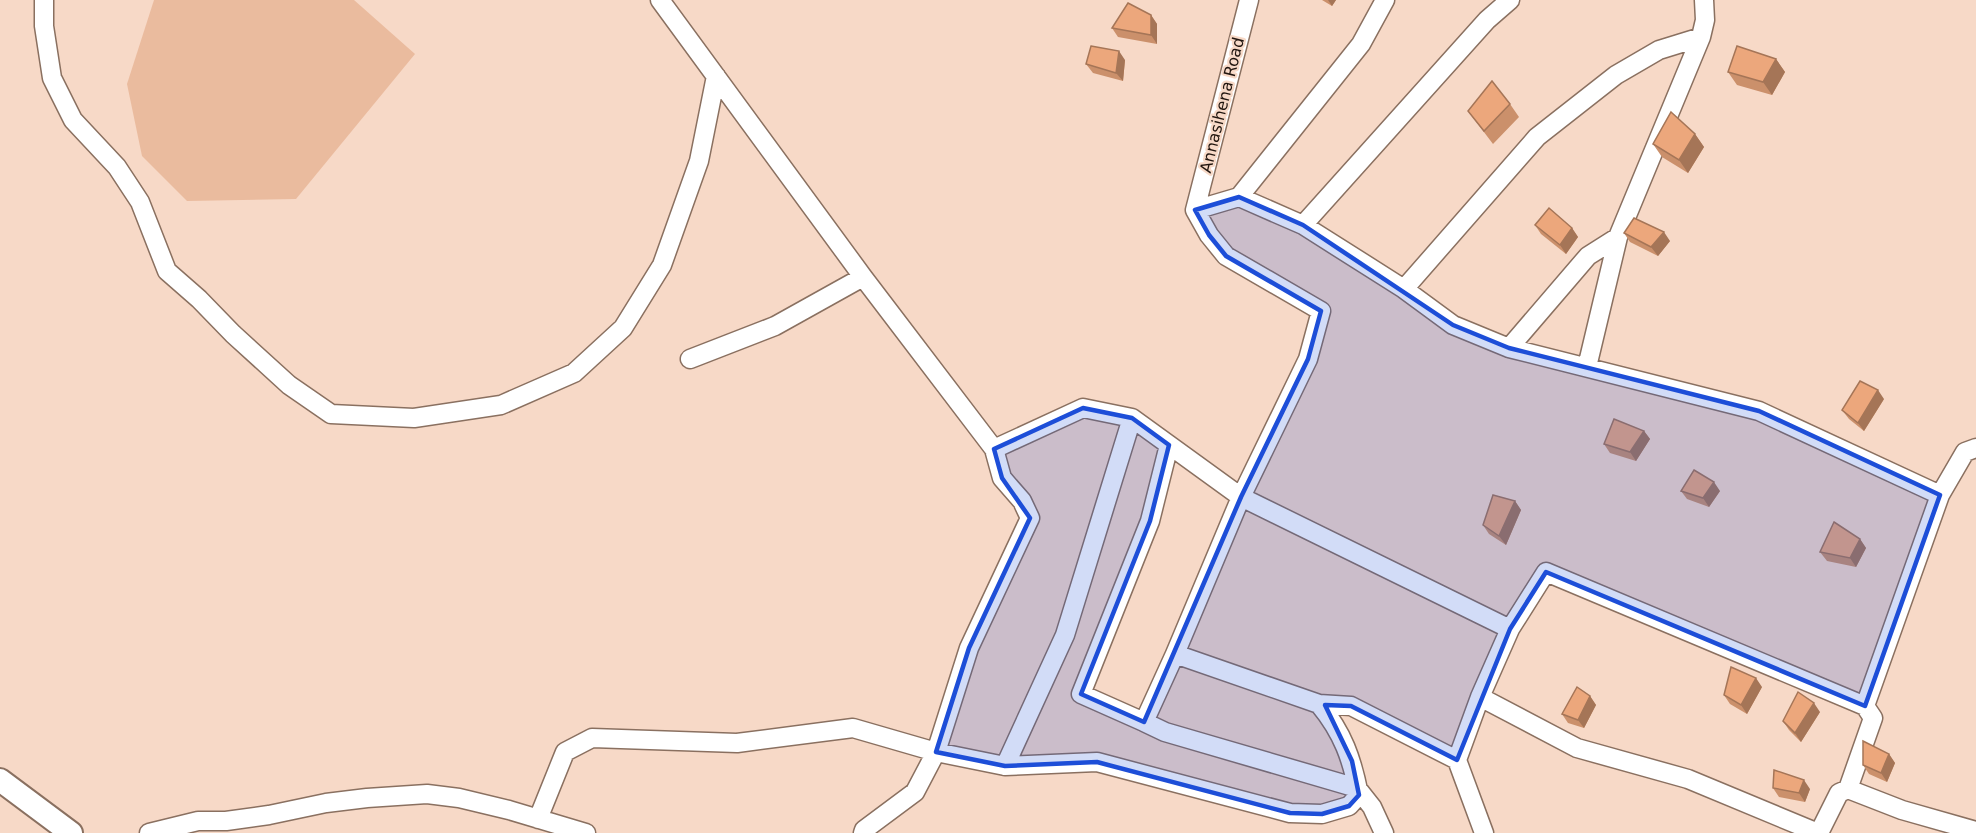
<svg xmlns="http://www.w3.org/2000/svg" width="1976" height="833" font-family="'DejaVu Sans',sans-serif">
<rect width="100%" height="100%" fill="#f7d9c7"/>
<path fill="#eabb9e" d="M154 0H354L415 54 296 199 187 201 142 156 127 84Z"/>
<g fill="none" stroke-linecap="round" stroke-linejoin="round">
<defs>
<path id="minor" d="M44 0V26L52 78 73 120 117 167 140 202 167 271 199 299 233 334 289 385 331 414 414 418 501 405 574 373 623 328 662 265 699 161 716 76
M660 0 863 277 994 449
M1701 37 1705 20 1704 0
M1239 197 1361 44 1385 0
M1195 210 1239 197 1303 225 1487 20 1510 0
M1195 210 1249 0
M1303 225 1404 289 1453 325 1509 348 1759 411 1940 495
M1404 289 1537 137 1616 75 1659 50 1701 37 1618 237 1587 367
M1509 348 1588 256 1618 237
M690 359 775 326 863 277
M1169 445 1150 521 1081 694 1144 722 1175 654
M1480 697 1577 748 1688 779 1818 833
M1319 704 1351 706 1457 760
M1144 722 1165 732 1357 788 1372 807 1384 833
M1005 766 1065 635 1132 418
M1848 789 1873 718 1865 706
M538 819 565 752 592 738 737 743 853 728 936 752 1005 766 1097 762 1290 813 1322 814 1349 806 1359 795C1352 759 1343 733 1319 704L1175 654 1241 497 1510 629
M149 833 198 821H226L269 815 326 803 367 798 427 794 459 798 509 810 586 833
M863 833 864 830 915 792 936 752 969 648 1030 518 1022 501 1002 478 994 449 1083 408 1132 418 1241 497 1308 359 1321 311 1226 256 1209 235 1195 210
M1484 833 1457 760 1480 697 1510 629 1546 572 1865 706 1940 495 1965 452 1976 448
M1819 833 1839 793 1848 789 1902 810 1976 831"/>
<path id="tertiary" d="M0 780 71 833"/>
</defs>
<use href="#minor" stroke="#8a7060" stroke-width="21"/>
<use href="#tertiary" stroke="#8a7060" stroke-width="26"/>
<use href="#minor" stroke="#fff" stroke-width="18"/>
<use href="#tertiary" stroke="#fff" stroke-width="22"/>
</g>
<path fill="#cb906b" d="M1322 0H1336L1332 6Z
M1151 15 1157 24V44L1118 37 1112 28Z
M1776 59 1785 72 1772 95 1737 85 1728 72Z
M1125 60 1123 81 1093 73 1086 64Z
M1510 104 1519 117 1493 144 1468 111Z
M1695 134 1704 147 1688 173 1662 157 1653 144Z
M1535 225 1572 228 1578 237 1566 254 1541 234Z
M1624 233 1670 241 1658 256 1630 242Z
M1884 399 1864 431 1849 419 1842 410Z
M1644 431 1650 439 1636 461 1610 453 1604 444Z
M1681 491H1720L1709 507 1687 499Z
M1515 501 1521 510 1506 545 1489 534 1483 525Z
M1860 539 1866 548 1856 567 1827 561 1820 552Z
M1762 687 1747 714 1730 704 1724 695Z
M1590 696 1596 705 1584 728 1568 723 1562 714Z
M1820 712 1801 742 1789 730 1783 721Z
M1889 754 1895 763 1887 782 1869 774 1863 765Z
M1773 788 1810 789 1805 802 1779 797Z"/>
<path fill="#a57557" d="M1328 0H1336L1332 6Z
M1151 15 1157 24V44L1151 35Z
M1119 51 1125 60 1123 81 1116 73Z
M1776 59 1785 72 1772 95 1763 82Z
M1695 134 1704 147 1688 173 1679 160Z
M1572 228 1578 237 1566 254 1560 245Z
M1664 232 1670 241 1658 256 1651 247Z
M1878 390 1884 399 1864 431 1858 423Z
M1644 431 1650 439 1636 461 1630 452Z
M1714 482 1720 491 1709 507 1703 498Z
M1515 501 1521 510 1506 545 1499 536Z
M1860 539 1866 548 1856 567 1850 558Z
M1756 678 1762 687 1747 714 1741 705Z
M1590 696 1596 705 1584 728 1578 720Z
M1814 703 1820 712 1801 742 1795 733Z
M1889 754 1895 763 1887 782 1881 773Z
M1804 780 1810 789 1805 802 1799 793Z"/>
<path fill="#eca77c" stroke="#a57557" stroke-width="1.5" d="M1128 3 1151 15V35L1112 28Z
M1091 46 1119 51 1116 73 1086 64Z
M1737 46 1776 59 1763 82 1728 72Z
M1492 81 1510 104 1484 131 1468 111Z
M1671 112 1695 134 1679 160 1653 144Z
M1549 208 1572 228 1560 245 1535 225Z
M1634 218 1664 232 1651 247 1624 233Z
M1860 381 1878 390 1858 423 1842 410Z
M1614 419 1644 431 1630 452 1604 444Z
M1694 470 1714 482 1703 498 1681 491Z
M1493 495 1515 501 1499 536 1483 525Z
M1834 522 1860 539 1850 558 1820 552Z
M1731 667 1756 678 1741 705 1724 695Z
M1577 687 1590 696 1578 720 1562 714Z
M1798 692 1814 703 1795 733 1783 721Z
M1863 741 1889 754 1881 773 1863 765Z
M1774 770 1804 780 1799 793 1773 788Z"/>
<path fill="#1d4ed8" fill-opacity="0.2" stroke="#1d4ed8" stroke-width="4.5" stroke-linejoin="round" d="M1239 197 1303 225 1453 325 1509 348 1759 411 1940 495 1865 706 1546 572 1510 629 1457 760 1351 706 1325 705 1352 761 1359 795 1349 806 1322 814 1290 813 1097 762 1005 766 936 752 969 648 1030 518 1002 478 994 449 1083 408 1132 418 1169 445 1150 521 1081 694 1144 722 1241 497 1308 359 1321 311 1226 256 1209 235 1195 210Z"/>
<g text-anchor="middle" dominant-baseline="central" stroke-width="4.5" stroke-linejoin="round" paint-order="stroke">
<g font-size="16" fill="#20150f" stroke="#f7d9c7">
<text transform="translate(1222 105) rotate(-76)">Annasihena Road</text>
</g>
</g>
</svg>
